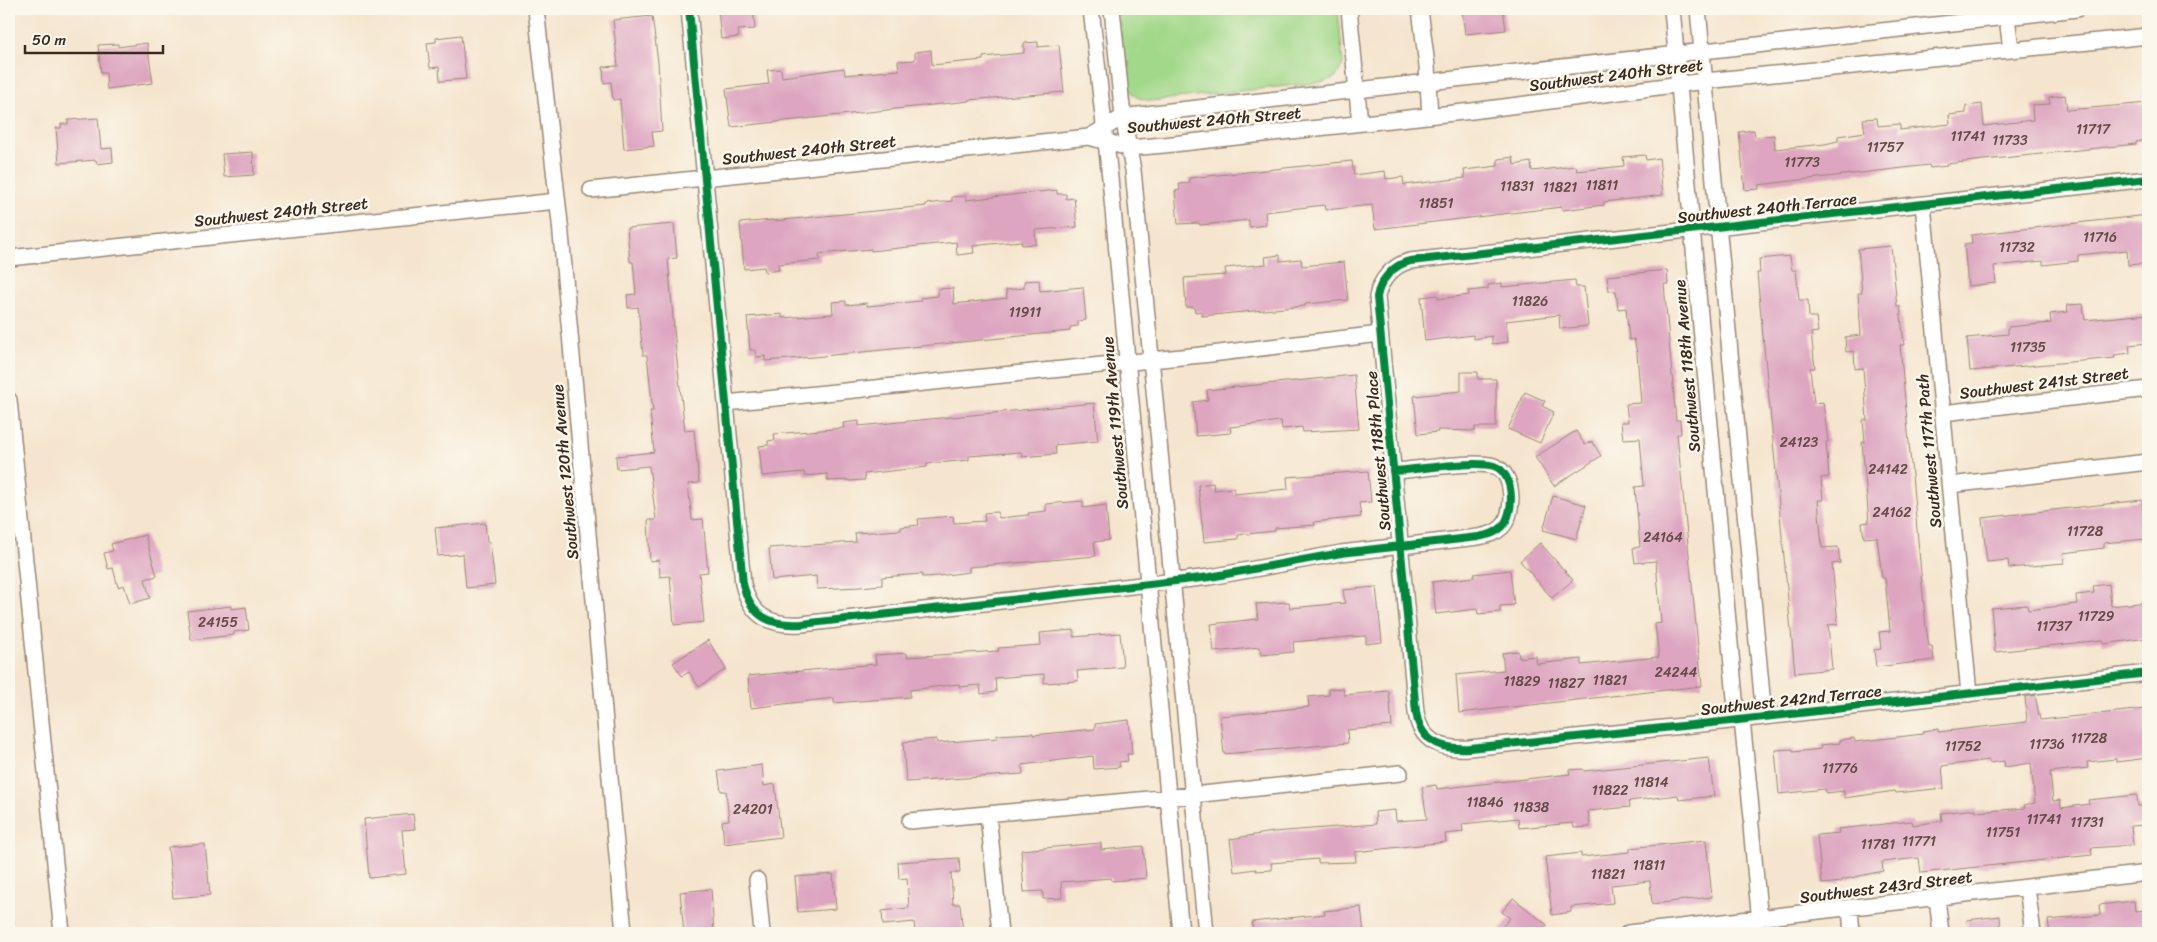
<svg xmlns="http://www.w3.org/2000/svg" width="2157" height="942" font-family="Sriracha,sans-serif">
<rect width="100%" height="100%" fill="#fbf7ec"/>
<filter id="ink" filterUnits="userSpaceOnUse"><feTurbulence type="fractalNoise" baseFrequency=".02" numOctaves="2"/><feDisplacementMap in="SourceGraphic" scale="10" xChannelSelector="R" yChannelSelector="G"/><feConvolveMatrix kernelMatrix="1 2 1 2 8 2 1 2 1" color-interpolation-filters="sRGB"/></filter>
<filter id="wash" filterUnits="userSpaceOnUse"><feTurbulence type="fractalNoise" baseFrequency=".0096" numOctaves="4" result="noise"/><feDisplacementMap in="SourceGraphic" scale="20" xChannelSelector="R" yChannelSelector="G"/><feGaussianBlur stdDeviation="1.12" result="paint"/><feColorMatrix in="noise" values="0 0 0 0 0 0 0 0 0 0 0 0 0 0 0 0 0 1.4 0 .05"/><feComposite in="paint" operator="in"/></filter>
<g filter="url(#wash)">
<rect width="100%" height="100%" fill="#f5e5ce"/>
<path fill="#a2d889" stroke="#6e8154" d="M1118 9H1338L1343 64 1336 77 1323 82 1150 101C1144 99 1137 99 1133 94 1121 80 1120 28 1118 9Z"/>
<g id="blocks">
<path fill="#dda5c0" d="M718 9H753L755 29 738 30 739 37 721 39Z
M1462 9H1503L1506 30 1465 34Z
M652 16 658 62 662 131 652 132 654 146 624 149 620 99 613 100 611 82 604 83 603 67 618 66 613 20Z
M461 35 466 79 440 81 439 67 430 68 427 43 436 42V38Z
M1038 42V47L1059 45 1064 92 968 100 969 101 731 127 726 89 769 84 767 70 781 69 782 77 844 68 845 75 899 70 898 61 915 60V52L931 50 932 65 983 60V57L1024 53V43Z
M147 43 153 83 107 89 106 73H101L98 45 118 44V47Z
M2065 95 2067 110 2148 103V140L2136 142V144L1946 164 1947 166 1930 168 1929 165 1758 185 1759 189 1745 190 1739 132 1754 130 1755 137 1774 135 1775 149 1825 144 1838 141V136L1865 132 1863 119 1877 118 1878 126 1900 124V130L1950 124 1949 115 1966 113V106L1982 104 1984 126 2033 120 2032 105 2050 104 2049 97Z
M98 118 101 149 112 148 113 162 97 164 96 160 59 163 56 128H61V124H68V120Z
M253 152 254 175 224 177 222 154Z
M1645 155 1646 160 1659 158 1663 195 1604 202V205L1562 210V207L1375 229 1372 205 1325 210 1324 205 1265 212 1266 225 1249 227V220L1200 225 1199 223 1178 224 1175 191 1180 190 1179 184 1190 183 1189 178 1352 161 1354 175 1385 171 1386 179 1403 177 1404 185 1465 178 1464 170 1498 166V159L1513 157 1514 165 1531 162 1532 171 1576 166 1577 171 1624 166 1623 157Z
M1057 190V194H1066V199L1074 198 1077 227 1035 230 1036 244 1022 245 1021 241 990 244 973 246 974 253 957 255 956 242 871 251V249L819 254 820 260 778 264 779 270 765 272 764 267 744 269 740 223 773 220V221L926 206V204L952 201V197L966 196V200Z
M2148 215V263L2128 265 2127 250 2078 255V261L2043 265V261L1994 266 1996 283 1968 286 1964 244 1972 243 1971 235Z
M674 224 677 258 668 259 676 352 685 431 694 430 699 483 688 484 692 520 703 519 708 572 699 573 704 622 674 625 670 576 660 577 659 560 650 561 648 520H656L649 466 617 469 616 456 654 452 650 411H653L647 355H643L638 307 628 308 627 295 636 294 633 262H630L627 228Z
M1891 246 1897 306H1900L1904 345H1900L1926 627 1929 646H1932L1934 660 1876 667 1874 650 1881 649 1879 632 1890 631 1885 578H1882L1877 537 1864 538 1862 523 1869 522 1862 442H1865L1863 420H1867L1863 368 1855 369 1854 351 1846 352 1845 337 1861 335 1858 293H1862L1858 249Z
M1280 255V261L1301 259 1302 266 1344 262 1348 300 1305 304V306L1202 316V311L1195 312 1194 307H1186L1184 278 1226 275 1225 268 1266 264 1265 257Z
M1790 256 1792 270H1796L1799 300H1808L1809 317H1816L1818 332 1811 333 1815 368H1810L1814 403 1823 402 1828 442H1826L1829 477 1821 478 1823 500H1818L1822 548 1838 547 1840 563 1832 564 1838 624 1828 625 1832 669 1795 673 1757 273H1760L1759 259Z
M1667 270 1668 284H1664L1676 420H1680L1681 434H1677L1702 686 1459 713 1456 675 1504 670 1502 653 1518 651 1519 658 1536 656 1537 664 1581 659V665L1659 657 1655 624 1661 623 1656 561 1635 563 1633 548 1640 547 1635 487 1644 486 1640 438 1623 439 1621 422H1628L1626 404 1641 403 1637 353 1634 339 1629 340 1626 308 1618 309 1616 291H1609L1607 276Z
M1039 280 1040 291 1083 287 1086 320 1078 321V326L1070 327V331L813 357 765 361V356L756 357 755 350H750L747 317 782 314V318L833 314 832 302 846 301V305L867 303V306L921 301 920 298 938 296V289L953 288 954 304 1007 298 1006 290 1024 288V281Z
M1575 280 1576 287H1584L1588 326 1560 329 1559 315 1506 321 1508 342 1492 344V336L1474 339 1473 335 1425 341 1421 297 1438 295V299L1469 295 1468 291 1488 289V285L1502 283V287Z
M2083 304 2085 320 2148 314V343L2129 345 2130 353 2114 355 2115 358 1970 371 1967 338 2008 334V327L2051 323 2050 314 2068 312 2067 305Z
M1461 372H1478V379H1496V427H1475V431L1437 430 1438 432 1418 434 1414 396 1461 391Z
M1354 375 1359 429 1303 432 1302 427 1282 429 1281 421 1230 427 1231 433 1196 436 1193 402 1208 400 1207 390Z
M1525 392 1545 401 1542 406 1554 412 1540 443 1508 429Z
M1094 403 1098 441 1055 445 1056 454 1022 457 1021 452 969 456V460L927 464V467L864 474 865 480 849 481V480L828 481 827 474 805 476 804 472 762 476 759 446 768 445V441L775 440 774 434 844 428 843 423 859 421V426Z
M1576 431 1585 445 1592 441 1601 456 1554 486 1535 457Z
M1368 471 1371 502 1359 503 1361 517 1314 522 1315 525 1275 528V531L1238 535V539L1204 542 1198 485 1213 483 1214 490 1234 488V494L1288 489 1287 477Z
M1553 496 1586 505 1576 539 1543 530Z
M2142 500 2146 539 2104 543V548L2063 553 2064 563 2009 568 2008 560 1987 562 1982 518Z
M1083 501V508L1106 505 1109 540 1094 542 1096 556 969 567V572L938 576 922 577V574L882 577V585L860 587 817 589 816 576 772 580 769 548 856 542 855 533 901 530V527L919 525 918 519 953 516 954 523 985 521 984 513 998 512 999 518 1029 515 1028 513 1046 511V504Z
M485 523 487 542H490L495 585 466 588 463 554 438 556 435 528Z
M145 535 157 576 145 579 150 598 130 604 124 585 118 587 113 568 108 569 104 553 113 551 111 544Z
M1540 543 1573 580 1552 598 1520 561Z
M1510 570 1514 605 1500 606V612L1478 614 1477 609 1436 614 1432 582 1474 577V574Z
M2109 584 2111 606 2148 602V638L2103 644 2102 640 1995 652 1991 608 2027 605 2028 610 2077 604 2076 595 2094 593 2093 586Z
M1376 587 1382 642 1366 644V636L1348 637 1293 642 1294 652 1261 655 1260 647 1214 652 1211 624 1258 619 1256 604 1289 602 1290 608 1345 603 1343 590Z
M231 606V609L246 607 249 630 234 632V635L191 640 187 611Z
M1074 630V637L1120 633 1123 667 1077 671 1078 681 1044 683V674L995 678 996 692 981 694 980 685 959 687V684L910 690V697L834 703V698L751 708 748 676 876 664 875 655 907 653V657L999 651 998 648 1041 645 1040 633Z
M708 640 726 669 699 687 689 672 682 676 673 663Z
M1343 688 1344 695 1389 691 1392 726 1347 730 1348 743 1224 754 1220 716 1309 707 1308 697 1329 695V689Z
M2035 695 2040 720 2145 709 2148 758 2116 762V759L2087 762 2088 768 2050 772 2053 801 2060 800 2061 808 2089 804 2088 800 2137 795 2138 806H2145L2147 825 2131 826 2133 845 2091 848 2092 855 1921 873 1919 858 1882 862 1883 871 1841 880V882L1822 884 1817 835 1839 833 1838 829 1912 821 1913 825 1942 821 1941 813 1976 809V812L2025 808 2024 805 2035 803 2031 763 2005 767 2004 761 1990 763 1989 760 1942 766 1944 788 1896 793 1895 791 1844 798V791L1826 793 1825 789 1779 794 1775 750 1793 749V752L1821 749 1820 745 1840 743V740L1854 738 1855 742 1923 734V731L1938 729V732L2027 722 2025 697Z
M1129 720 1132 754H1127L1128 761 1119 762 1120 767 1094 769 1093 756 1022 765 1023 774 906 782 903 742 936 739 937 743 997 738V735L1033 733V735L1095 729V724Z
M1709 758 1714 796 1679 800 1678 795 1629 801 1630 807 1588 811 1590 827 1574 828 1573 823 1519 828 1518 818 1462 824 1463 832 1445 834 1446 842 1355 852 1356 862 1318 863V859L1271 863 1272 870 1256 871V869L1234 872 1230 839 1273 832 1376 824 1375 812 1395 810 1396 821 1427 819 1422 787 1436 785 1437 789 1570 774 1569 770 1583 769 1584 771Z
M762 765 764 786 775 784 781 837 724 844 722 821 729 820 726 791H721L718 771Z
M413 814 415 829 402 830 406 874 369 878 364 819Z
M1706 840 1712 897 1652 904 1650 881 1611 885 1613 903 1571 907V912L1552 915 1545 857 1581 853V857L1630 852V848Z
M1101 843V850L1143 846 1146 878 1112 881 1111 878 1061 882 1062 898 1043 899V891L1024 892 1021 850Z
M205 844 210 895 173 898 168 847Z
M959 858 960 873H951L953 904H960L963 933H915L914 922 883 925 882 911 909 908 907 878 899 879 898 862Z
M833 874 836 909 798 912 795 877Z
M711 889 714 933H684L680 892Z
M1513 898 1547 925 1541 933H1497L1510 918 1502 912Z
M2134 901 2135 911 2148 910V933H2050L2048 920 2100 915 2099 905Z
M1361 907 1364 933H1253L1252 922 1325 914 1324 911Z
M2000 916 2001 933H1968L1967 920Z"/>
</g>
</g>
<g filter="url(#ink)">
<use href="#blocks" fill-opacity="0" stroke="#988876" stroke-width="1"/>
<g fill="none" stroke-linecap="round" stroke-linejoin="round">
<defs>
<path id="street" d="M536 9 560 223 624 933
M689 9 743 584C751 617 770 626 802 624L1210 577 1341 553 1478 537C1487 535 1495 534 1502 527 1515 513 1515 473 1494 466 1473 460 1417 470 1393 471
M1091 9 1110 178 1181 933
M1112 9 1123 117 1133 170 1206 933
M1349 9 1360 123
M1420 9 1427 66 1430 116
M1672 9 1737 720
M1698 9 1764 717
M2006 9 2011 50
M1089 137 1123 117 1162 112 2077 9
M2148 179 1410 261C1393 265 1380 280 1377 297L1416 712C1420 742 1442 750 1469 748L1721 722 2148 673
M591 190 1089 137 1129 148 1164 145 1472 111 1705 81 2148 36
M1923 204 1969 694
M9 258 557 201
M9 400 62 933
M726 403 1211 354 1380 334
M1943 413 2148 389
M1950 485 2148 462
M1742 720 1752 818
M988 814 1000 933
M910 821 1193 795 1400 773
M1751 826 1761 933
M757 880 762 933
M2027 888 2033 933
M1937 898 1941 933
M1850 909 1852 933
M1628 933 2148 873"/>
</defs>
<use href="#street" stroke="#988876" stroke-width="18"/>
<use href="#street" stroke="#fff" stroke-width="15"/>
<defs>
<path id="cycleway" d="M689 9 743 584C751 617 770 626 802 624L1210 577 1341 553 1478 537C1487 535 1495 534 1502 527 1515 513 1515 473 1494 466 1473 460 1417 470 1393 471
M2148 179 1410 261C1393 265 1380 280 1377 297L1416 712C1420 742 1442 750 1469 748L1721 722 2148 673"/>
</defs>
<use href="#cycleway" stroke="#fbf7ec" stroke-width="11"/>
<use href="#cycleway" stroke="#00873e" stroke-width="8"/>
</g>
</g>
<g text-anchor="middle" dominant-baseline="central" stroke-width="5" stroke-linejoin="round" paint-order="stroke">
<g font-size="14" fill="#644946">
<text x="2093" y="129">11717</text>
<text x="1968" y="136">11741</text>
<text x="2010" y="140">11733</text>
<text x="1885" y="147">11757</text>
<text x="1802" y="162">11773</text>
<text x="1602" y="185">11811</text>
<text x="1517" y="186">11831</text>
<text x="1560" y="187">11821</text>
<text x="1436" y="203">11851</text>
<text x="2100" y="237">11716</text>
<text x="2017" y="247">11732</text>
<text x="1530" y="301">11826</text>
<text x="1025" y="312">11911</text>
<text x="2028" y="347">11735</text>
<text x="1799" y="442">24123</text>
<text x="1888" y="469">24142</text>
<text x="1892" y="512">24162</text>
<text x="2085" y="531">11728</text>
<text x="1663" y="537">24164</text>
<text x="2096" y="616">11729</text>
<text x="218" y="622">24155</text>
<text x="2054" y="626">11737</text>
<text x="1676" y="672">24244</text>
<text x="1610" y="680">11821</text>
<text x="1522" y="681">11829</text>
<text x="1566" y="683">11827</text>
<text x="2089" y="738">11728</text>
<text x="2047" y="744">11736</text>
<text x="1963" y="746">11752</text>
<text x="1840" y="768">11776</text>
<text x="1651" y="782">11814</text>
<text x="1610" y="790">11822</text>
<text x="1485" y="802">11846</text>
<text x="1531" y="807">11838</text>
<text x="753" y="809">24201</text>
<text x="2044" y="819">11741</text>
<text x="2087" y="822">11731</text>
<text x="2003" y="832">11751</text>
<text x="1919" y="841">11771</text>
<text x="1878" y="844">11781</text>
<text x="1649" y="865">11811</text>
<text x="1608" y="874">11821</text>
</g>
<g font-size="16" fill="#3b2a1e" stroke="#fbf7ec">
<text transform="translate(1616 75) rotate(-7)">Southwest 240th Street</text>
<text transform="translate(1214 120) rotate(-5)">Southwest 240th Street</text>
<text transform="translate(809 150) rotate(-6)">Southwest 240th Street</text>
<text transform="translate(1767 208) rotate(-6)">Southwest 240th Terrace</text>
<text transform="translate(281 212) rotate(-6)">Southwest 240th Street</text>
<text transform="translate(1687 366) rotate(-95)">Southwest 118th Avenue</text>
<text transform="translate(2044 383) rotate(-7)">Southwest 241st Street</text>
<text transform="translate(1115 423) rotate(-95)">Southwest 119th Avenue</text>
<text transform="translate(1378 451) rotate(-95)">Southwest 118th Place</text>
<text transform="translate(1929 451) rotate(-95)">Southwest 117th Path</text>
<text transform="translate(565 472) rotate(-95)">Southwest 120th Avenue</text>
<text transform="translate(1791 700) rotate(-6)">Southwest 242nd Terrace</text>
<text transform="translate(1886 887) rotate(-7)">Southwest 243rd Street</text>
</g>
</g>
<rect width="2157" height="942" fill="none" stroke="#fbf7ec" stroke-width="30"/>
<path d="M25 45v8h138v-8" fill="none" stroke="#3b2a1e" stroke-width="2.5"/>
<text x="32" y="45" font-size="15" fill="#3b2a1e" stroke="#fbf7ec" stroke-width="4" paint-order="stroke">50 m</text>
</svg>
